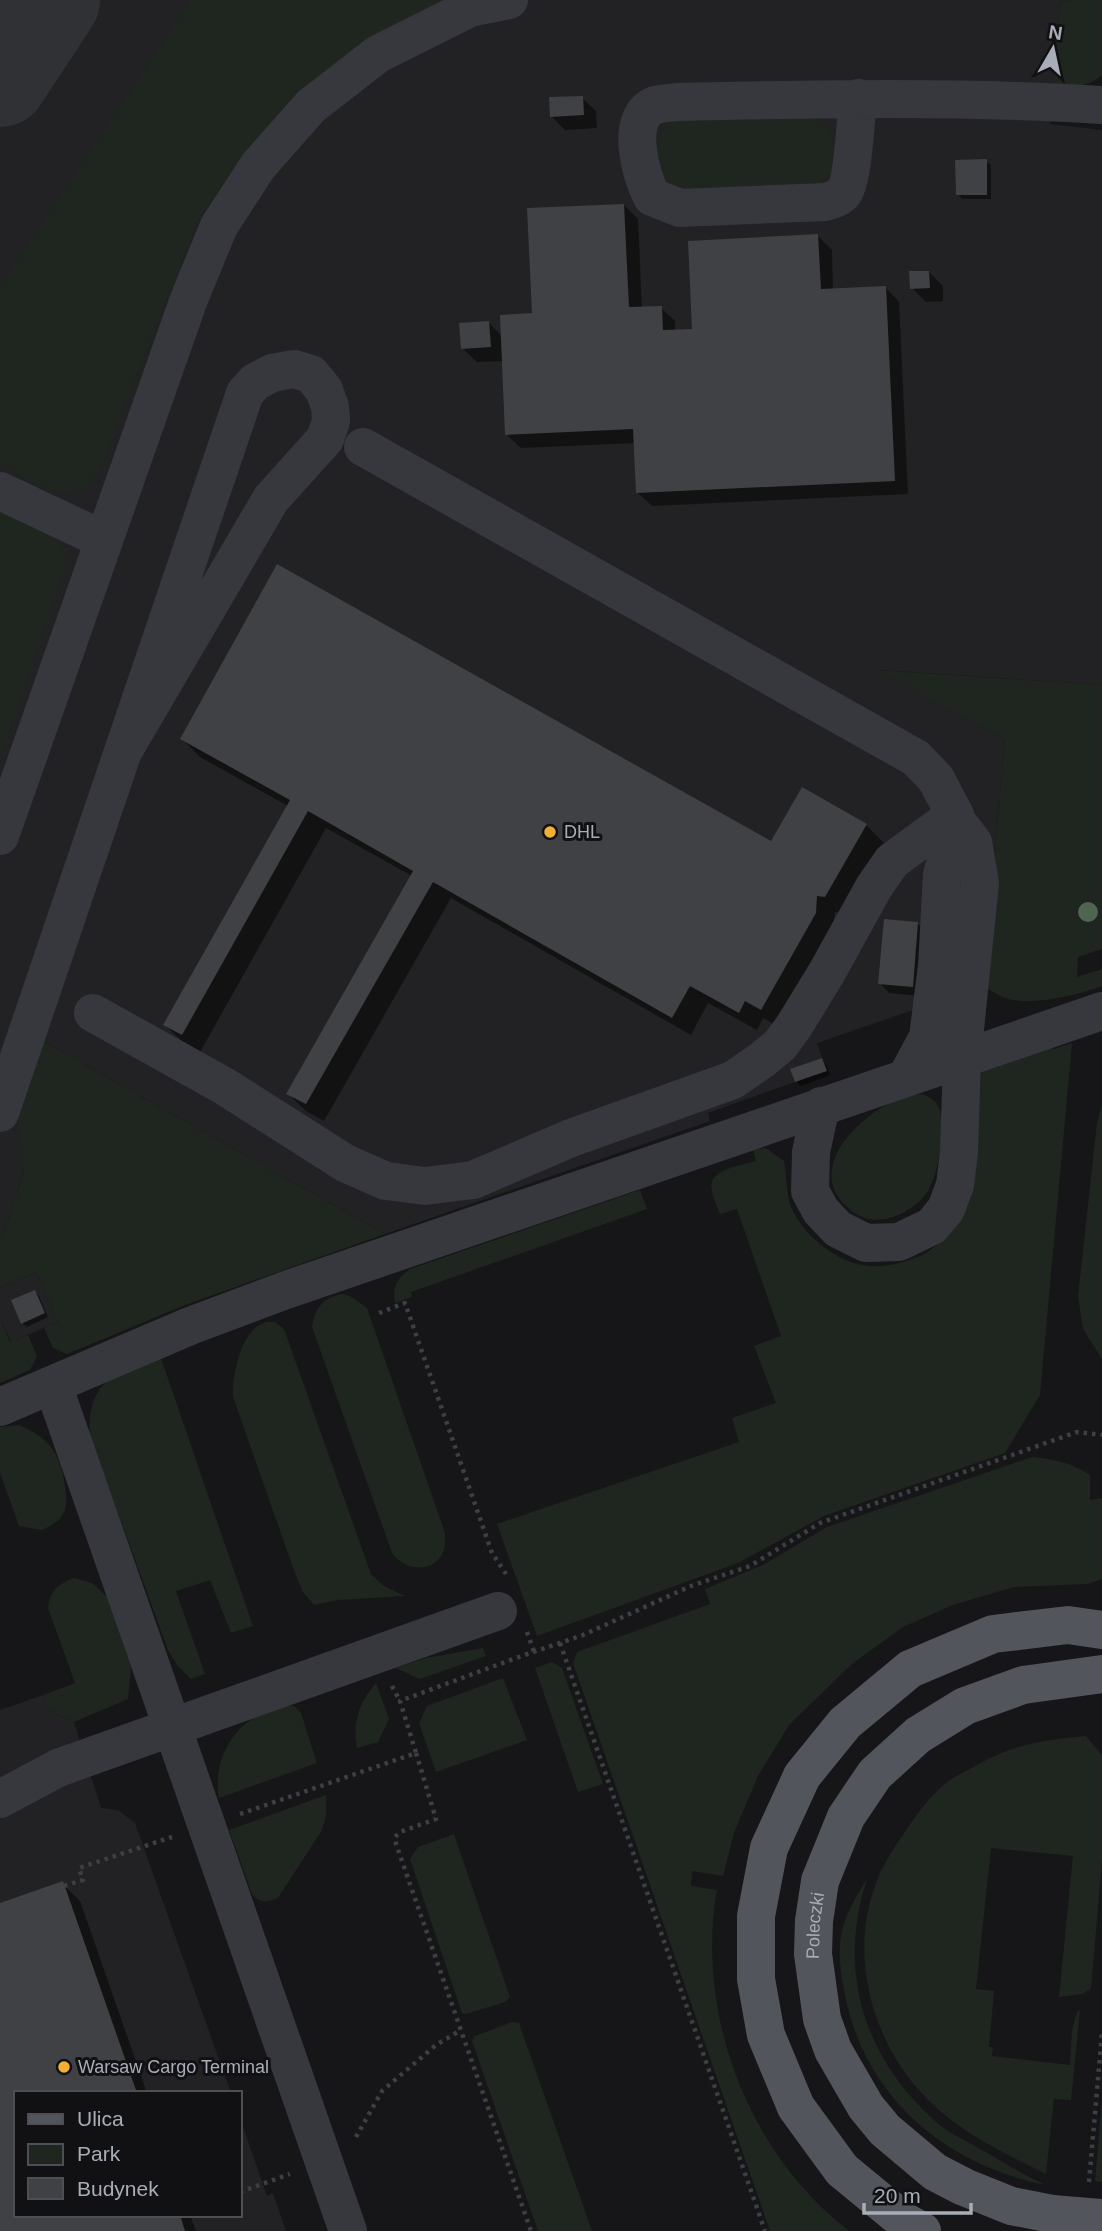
<svg xmlns="http://www.w3.org/2000/svg" width="1102" height="2231" font-family="Helvetica,sans-serif">
<rect width="100%" height="100%" fill="#161618"/>
<path fill="#222225" d="M0 0H1070L1060 2 1050 124 1102 130V685L880 670 1005 740 983 986 817 1043 822 1058 791 1069 795 1082 708 1113 710 1121 385 1234 43 1041 18 1114 24 1173 0 1243Z
M36 1272 58 1322 11 1342 0 1318V1288Z
M43 1695 48 1710 74 1722 101 1808 118 1810 135 1823 231 2093H16V2215H240V2118L267 2196 273 2193 286 2231H0V1710Z"/>
<path fill="#1e261f" d="M191 0H447L244 154 198 220 104 460C100 467 95 479 89 484 63 506 24 477 0 464V285Z
M1070 0H1102V75C1087 88 1072 87 1053 87L1060 2Z
M815 116C840 137 845 161 819 184L706 198 665 184C652 162 652 138 672 121Z
M0 506C30 521 51 528 68 559L0 762Z
M877 670 1102 685V949L1078 957 1077 977 1102 969V986C1077 995 1027 1008 1003 997 996 994 989 989 983 986L1005 740Z
M43 1041 385 1234 185 1305 67 1354 53 1348 44 1328 58 1322 36 1272 0 1288V1243L24 1173 17 1114Z
M1072 1043 1040 1395 1005 1453 824 1516 738 1563 537 1636 497 1524 739 1442 732 1418 776 1403 754 1346 781 1336 737 1209 720 1214C717 1206 709 1190 712 1182 716 1168 744 1165 756 1161L753 1150 766 1148 784 1161C787 1177 786 1194 792 1209 803 1234 834 1260 862 1265 881 1269 903 1263 920 1256 931 1252 941 1240 950 1233L975 1074 1051 1046 1053 1049Z
M922 1094C929 1097 934 1099 938 1106 948 1124 938 1178 926 1194 910 1214 878 1229 855 1213 798 1174 857 1115 901 1098 907 1096 915 1095 922 1094Z
M1102 1106V1359L1083 1329 1078 1296 1097 1123Z
M640 1190 647 1209 411 1292 412 1297 395 1303C392 1287 397 1278 410 1269Z
M342 1294 350 1296 367 1308 445 1533C445 1541 446 1549 441 1556 429 1574 403 1569 392 1553L312 1327C315 1308 322 1298 342 1294Z
M0 1318 10 1342 28 1335 37 1356 30 1370 0 1383Z
M275 1322 284 1329 371 1574 384 1586 405 1596 338 1600 314 1605 303 1592 296 1576 233 1397C232 1376 241 1330 264 1323 267 1321 271 1322 275 1322Z
M161 1358 253 1626 231 1633 210 1580 176 1591 205 1674 191 1679 177 1665 168 1650 90 1436C88 1417 92 1392 109 1380 122 1371 146 1365 161 1358Z
M19 1425C49 1438 61 1453 65 1487 66 1496 68 1506 63 1514 59 1522 50 1526 42 1530L19 1526 0 1473V1427Z
M1032 1457C1054 1459 1072 1463 1090 1475V1500L1102 1498V1579L1088 1584 1014 1587 953 1605 903 1627 852 1664 789 1725 758 1776 734 1833 723 1876 692 1871 691 1886 717 1890C695 2015 749 2154 849 2231H770L573 1663 577 1652 710 1604 705 1589 763 1565 827 1527Z
M74 1578 92 1583 107 1597 131 1667 128 1699 74 1722 48 1710 43 1695 75 1683 48 1608C51 1589 57 1585 74 1578Z
M483 1648 486 1656 420 1679 395 1668 426 1658Z
M552 1662 562 1668 603 1784 578 1792 535 1668Z
M503 1678 527 1740 436 1772 419 1723 427 1706Z
M376 1683 389 1719 378 1742 357 1748C352 1723 359 1702 376 1683Z
M283 1705 294 1706 301 1713 317 1763 219 1798C213 1768 227 1735 252 1719 261 1713 273 1709 283 1705Z
M1086 1736 1102 1755V1861L1091 1989 1082 1994 1059 1997 1073 1856 991 1848 976 1989 994 1991 989 2047H993L992 2056 1070 2065 1072 2030 1077 2012 1080 2010 1071 2100 1054 2099 1046 2174C1000 2151 952 2129 918 2089 871 2036 850 1954 875 1886 881 1868 892 1850 903 1835 916 1815 929 1797 947 1782 954 1777 962 1773 970 1769 1010 1745 1041 1740 1086 1736Z
M326 1795V1816L322 1830 278 1898C267 1902 260 1904 252 1894L229 1830Z
M454 1834 510 1997 505 2002 466 2014 462 2013 410 1859 418 1847Z
M867 1879C837 1971 863 2056 935 2121 948 2133 965 2140 980 2149 1002 2161 1023 2175 1046 2185 946 2165 865 2098 845 1995 841 1977 838 1955 841 1937 844 1915 856 1897 867 1879Z
M512 2022 519 2023 592 2231H538L472 2041 475 2036Z
M1102 2101V2182L1095 2181Z"/>
<path fill="#0007" d="M582 98 596 111 597 128 565 130 551 116Z
M986 161 991 165V199H962L958 194Z
M624 205 638 219 642 309 661 308 675 321V331L694 330 818 236 832 250 833 290 886 288 899 302 908 494 652 506 638 493 636 443 521 448 507 435 504 361 477 362 463 349 489 323 503 337 534 315Z
M929 272 943 286V301L926 302 912 288Z
M182 739 771 843 866 825 884 843 843 914 835 912 833 932 779 1027 763 1018 757 1030 708 1003 691 1035 451 898 324 1121 306 1111 288 1094 412 876 326 828 200 1052 183 1042 165 1025 288 806 200 757Z
M917 923 927 933 921 996 889 993 880 983Z
M821 1060 826 1064 830 1075 801 1086 796 1081Z
M35 1292 39 1296 48 1317 27 1327 22 1323Z
M62 1883 80 1901 147 2093H16V2215H190L196 2231H0V1905Z"/>
<g fill="none" stroke-linecap="round" stroke-linejoin="round">
<path stroke="#303135" stroke-width="96" d="M0 79 52 0"/>
</g>
<path fill="#404145" d="M583 96 584 115 550 117 549 97Z
M987 159V195H956L955 160Z
M624 204 629 307 662 306 663 330 692 329 688 241 818 234 821 289 886 286 895 481 636 493 633 429 505 435 500 315 532 313 527 208Z
M909 271H929L930 288 910 289Z
M489 321 491 347 461 349 459 323Z
M277 564 771 841 802 787 867 824 825 897 817 896 816 913 761 1010 745 1001 739 1013 690 986 672 1018 433 882 306 1104 286 1094 413 871 308 811 182 1035 163 1025 290 800 180 739Z
M884 919 918 922 913 987 878 984Z
M822 1058 827 1071 795 1082 790 1069Z
M35 1290 45 1313 21 1324 11 1300Z
M63 1881 137 2093H16V2215H180L185 2231H0V1903Z"/>
<g fill="none" stroke-linecap="round" stroke-linejoin="round">
<path stroke="#3d3f44" stroke-width="4.5" stroke-dasharray="3.5 5" stroke-linecap="butt" d="M379 1313 405 1303 492 1553 506 1574
M527 1632 534 1652
M560 1643 765 2231
M392 1686 400 1701
M416 1753 436 1819 400 1832 395 1837 396 1844 531 2231
M240 1814 416 1753 400 1701 516 1658 583 1635 691 1586 750 1566 820 1523 1077 1432 1102 1435
M64 1886 83 1880 79 1868 172 1837
M356 2137 382 2091 436 2045 461 2030
M1089 2182 1102 2033
M240 2192 290 2174"/>
<path stroke="#37383d" stroke-width="38" d="M858 98C856 117 853 180 844 192 840 198 832 200 825 202L680 208 652 197C641 176 624 118 655 105 662 103 671 103 678 102 819 99 961 96 1102 105
M0 491 104 540
M0 836 189 299 219 226 258 166 311 106 378 54 470 8 509 0
M93 1013 224 1086 345 1163 386 1181 425 1186 473 1180 571 1138 733 1080 763 1059 780 1045 794 1026 827 972 874 887 892 861 955 815 936 779 916 758 363 447
M906 1078 928 1037 937 966 942 875 957 822
M821 1106 811 1152 810 1191 821 1211 838 1229 866 1243 899 1242 932 1226 946 1209 955 1185 959 1152 962 1058 980 883 973 842 957 822 955 815
M0 1113 245 393 255 382 272 373 294 369 311 374 324 390 330 407 331 421 325 439 271 499 124 750
M53 1385 348 2231
M0 1407 190 1326 286 1290 1102 1011
M0 1799 58 1768 498 1611"/>
<g stroke="#53555c" stroke-width="38">
<path id="s1" d="M1052 2214 1011 2206 964 2187 935 2172 885 2130 866 2107 833 2050 822 2019 813 1954 814 1921 820 1881 846 1817 875 1774 918 1735 965 1706 1023 1685 1102 1674"/>
<path d="M922 2231 904 2221 842 2170 796 2107 766 2035 756 1979V1916L769 1848 802 1776 845 1723 910 1669 993 1634 1068 1625 1102 1630"/>
</g>
<path stroke="#53555c" stroke-width="38" d="M1052 2214 1102 2218"/>
</g>
<circle fill="#506452" cx="1088" cy="912" r="10"/>
<g fill="#f2b134" stroke="#111113" stroke-width="2.5">
<circle cx="550" cy="832" r="7"/>
<circle cx="64" cy="2067" r="7"/>
</g>
<g text-anchor="middle" dominant-baseline="central" stroke-width="6" stroke-linejoin="round" paint-order="stroke">
<g font-size="18" fill="#a8adb8" stroke="#111113" text-anchor="start">
<text x="564" y="832">DHL</text>
<text x="78" y="2067">Warsaw Cargo Terminal</text>
</g>
<g font-size="18" fill="#a8adb8" stroke="#111113">
<text stroke="none"><textPath href="#s1" startOffset="413">Poleczki</textPath></text>
</g>
</g>
<rect x="14" y="2091" width="228" height="126" fill="#111113" stroke="#4d4f55" stroke-width="2"/>
<rect x="28" y="2114" width="35" height="10" fill="#53555c" stroke="#4d4f55" stroke-width="2"/>
<text x="77" y="2126" font-size="21" fill="#a8adb8">Ulica</text>
<rect x="28" y="2144" width="35" height="21" fill="#1e261f" stroke="#4d4f55" stroke-width="2"/>
<text x="77" y="2161" font-size="21" fill="#a8adb8">Park</text>
<rect x="28" y="2178" width="35" height="21" fill="#404145" stroke="#4d4f55" stroke-width="2"/>
<text x="77" y="2196" font-size="21" fill="#a8adb8">Budynek</text>
<g transform="translate(1053 49) rotate(9)" stroke="#111113" stroke-width="5" paint-order="stroke">
<path d="M0-5L12 26L0 18L-12 26Z" fill="#a8adb8"/>
<text y="-10" font-size="19" font-weight="bold" text-anchor="middle" fill="#a8adb8">N</text>
</g>
<path d="M864 2203v10h107v-10" fill="none" stroke="#a8adb8" stroke-width="3.5"/>
<text x="874" y="2203" font-size="21" fill="#a8adb8" stroke="#111113" stroke-width="5" paint-order="stroke">20 m</text>
</svg>
